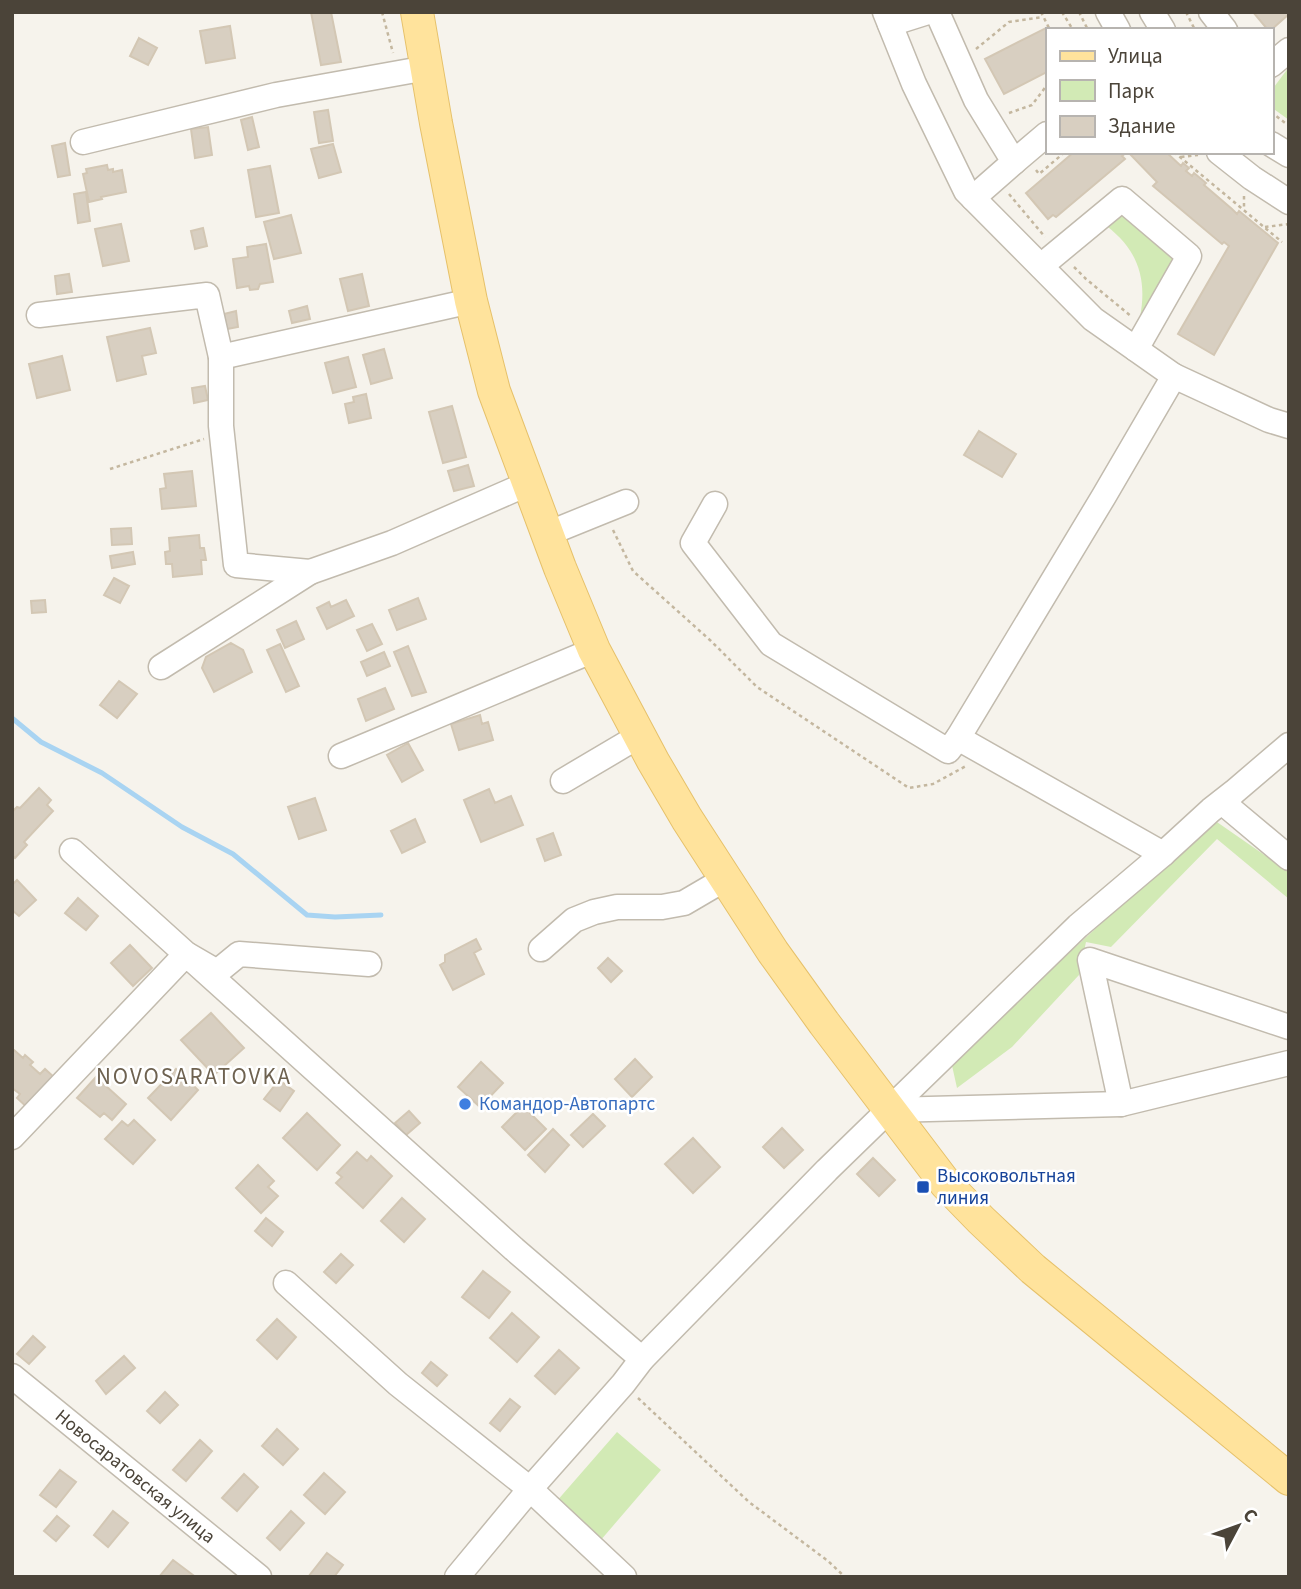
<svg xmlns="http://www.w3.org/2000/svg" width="1301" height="1589" font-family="'Source Sans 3',sans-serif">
<rect width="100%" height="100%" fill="#f6f3ec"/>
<path fill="#d2eab5" d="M1289 67V120L1271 107V91Z
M1117 210 1179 253 1147 322 1140 317C1148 276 1136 246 1101 222Z
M1214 820 1289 872V899L1217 839 1111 947 1086 942 1079 975 1012 1047 957 1088 951 1061Z
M617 1432 661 1470 600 1541 556 1502Z"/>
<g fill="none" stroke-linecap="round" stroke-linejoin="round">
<path stroke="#a9d4f2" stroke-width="5" d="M12 718 41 742 102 773 182 827 233 854 307 915 335 917 381 915"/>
</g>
<path fill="#d8cfc1" stroke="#d3c7b4" stroke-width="2" d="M311 12H331L341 62 321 65Z
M1253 12H1289V14L1271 30H1268Z
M230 26 235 58 206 63 200 31Z
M1046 28 1047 72 1004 94 985 59Z
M139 38 157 48 148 65 130 56Z
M328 110 333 141 319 143 314 112Z
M252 117 259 147 248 150 241 120Z
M208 127 212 155 195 158 191 129Z
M65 143 70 175 58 177 52 146Z
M333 144 341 172 319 178 311 149Z
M1074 152H1127L1122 156 1125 159 1056 217 1053 215 1048 219 1026 193Z
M1128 152H1166L1181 166 1183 163 1189 168 1186 171 1192 176 1194 173 1206 183 1204 185 1232 209 1237 214 1239 211 1278 243 1214 355 1178 334 1229 246 1224 242 1222 244 1153 186 1157 182Z
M107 165 108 170 113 169V172L122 170 126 192 101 197 102 199 89 202 83 174 87 173 86 169Z
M270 166 279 213 256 217 248 170Z
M86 192 90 221 78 223 74 194Z
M291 215 301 253 274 259 264 222Z
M121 224 129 261 103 266 95 229Z
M203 228 207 246 195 249 191 231Z
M266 244 273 282 260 284 258 289 250 290 249 286 237 288 233 259 248 257 247 247Z
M69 274 72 292 57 294 55 276Z
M362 274 369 306 348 311 340 279Z
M307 306 310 319 292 323 289 311Z
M236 311 238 327 227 329 224 314Z
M150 328 156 353 142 356 146 374 117 381 107 337Z
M384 349 392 378 371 384 363 355Z
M62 356 70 390 37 398 29 364Z
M348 357 356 387 333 393 325 363Z
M205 386 208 400 194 403 192 388Z
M366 394 371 418 349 423 345 404 354 402 353 397Z
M452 406 466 457 443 463 429 412Z
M979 431 1016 454 1002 477 964 455Z
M468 465 474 486 454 491 448 471Z
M192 471 196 506 162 509 160 489 166 488 164 474Z
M131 528 132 544 112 545 111 529Z
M199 535 200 548H204L206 560H201L202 574 173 577 172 564H166L165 552 170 551 169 538Z
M133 552 135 564 112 568 110 556Z
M114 578 129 586 120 603 104 595Z
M418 598 426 619 397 630 389 610Z
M45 600 46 612 32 613 31 601Z
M346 600 354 616 327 629 317 608 329 602 331 607Z
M296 621 304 639 285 648 277 630Z
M372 624 382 644 367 651 357 630Z
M231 643 243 650 252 672 214 692 202 668 206 657Z
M280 644 299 686 286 692 267 650Z
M408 646 426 692 412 696 394 652Z
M384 652 390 666 367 676 361 662Z
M119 681 137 694 117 718 100 705Z
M385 688 394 709 366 721 358 699Z
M480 715 482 724 488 722 493 740 459 750 451 724Z
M408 743 423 770 402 782 387 755Z
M39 788 51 800 47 805 53 811 24 842 27 845 15 858 12 855V812L17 807 20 808Z
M489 789 495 803 511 796 523 825 481 842 464 800Z
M315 798 326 830 299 839 288 807Z
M415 819 425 842 402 853 391 831Z
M553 833 561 855 545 861 537 839Z
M17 880 36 900 19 916 12 910V885Z
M78 898 98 916 86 930 65 913Z
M476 939 481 949 474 953 484 974 453 990 440 965 445 962V955Z
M130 945 152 968 133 986 111 963Z
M608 958 622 971 611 982 598 968Z
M211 1013 244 1048 214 1075 181 1040Z
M14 1050 23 1058 25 1055 33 1062 30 1065 40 1074 45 1069 56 1079 30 1110 17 1098 20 1094 12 1088V1052Z
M635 1059 652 1077 632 1097 615 1079Z
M481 1062 503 1083 480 1107 458 1087Z
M176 1069 198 1090 171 1120 148 1098Z
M96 1077 126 1104 112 1120 104 1113 100 1117 77 1098Z
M279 1080 294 1091 280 1111 264 1099Z
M523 1106 546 1129 525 1150 502 1127Z
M409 1111 420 1123 406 1135 395 1123Z
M307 1113 340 1145 317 1170 283 1138Z
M593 1114 605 1126 583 1147 571 1135Z
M134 1120 155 1140 133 1164 105 1139 122 1121 128 1126Z
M782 1128 803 1150 784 1168 763 1147Z
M553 1129 569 1145 545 1172 528 1155Z
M693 1138 720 1167 693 1193 665 1164Z
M357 1152 367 1161 371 1156 392 1176 363 1208 336 1183 342 1177 337 1173Z
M873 1158 895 1180 879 1196 857 1174Z
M258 1165 274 1181 268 1187 278 1196 261 1213 236 1188Z
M402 1198 425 1219 404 1242 381 1221Z
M266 1218 283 1232 272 1246 255 1231Z
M341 1254 353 1265 336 1283 324 1272Z
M483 1271 510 1292 489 1318 462 1297Z
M512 1313 539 1337 517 1362 490 1338Z
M277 1319 296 1337 277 1359 257 1340Z
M33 1336 45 1347 29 1364 17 1354Z
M559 1350 579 1368 555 1394 535 1376Z
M124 1356 135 1368 106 1394 96 1381Z
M431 1362 447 1375 437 1386 422 1373Z
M165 1392 178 1405 160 1423 147 1411Z
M510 1399 520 1407 500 1431 490 1423Z
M277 1429 298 1449 283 1465 262 1446Z
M200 1440 212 1451 186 1481 173 1470Z
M60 1470 76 1482 56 1507 40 1495Z
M324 1473 345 1492 325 1514 304 1495Z
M244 1474 258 1487 237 1511 222 1498Z
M113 1511 128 1523 108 1547 94 1535Z
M291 1511 304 1523 280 1550 267 1538Z
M57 1516 69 1526 56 1541 44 1531Z
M327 1553 343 1565 334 1577H311L309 1576Z
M173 1560 193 1575 191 1577H159Z"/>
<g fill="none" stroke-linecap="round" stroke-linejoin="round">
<defs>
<g id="minor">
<path d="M885 12 914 84 966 191 1093 319 1174 376"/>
<path d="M937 12 976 100 1014 162 973 198"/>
<path d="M1108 12 1118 30"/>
<path d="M1152 12 1163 30"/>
<path d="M1211 12 1225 30"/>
<path d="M890 24 928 12"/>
<path d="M1271 65 1289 50"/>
<path d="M83 142 276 95 427 68"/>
<path d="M1271 144 1289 155"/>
<path d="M1219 152 1252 178 1289 202"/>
<path d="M1014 162 1047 134"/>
<path d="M1041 266 1122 199 1189 256 1136 349"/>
<path d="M39 315 207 295 221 357 471 301"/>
<path d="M221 357V426L236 565 310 572 392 543 527 484"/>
<path d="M715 504 693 543 771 644 948 751 958 738"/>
<path d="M547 534 626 502"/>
<path d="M161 667 310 572"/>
<path d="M341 756 594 650"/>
<path d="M563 781 639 736"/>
<path d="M1222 802 1289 858"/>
<path d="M72 851 186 954 217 972 239 954 369 964"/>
<path d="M1163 854 958 738 1104 496 1174 376 1269 420 1289 426"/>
<path d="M541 949 574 920 594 912 617 907H662L684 903 725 879"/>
<path d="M1121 1104 1090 960 1289 1027"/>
<path d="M889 1110 1121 1104 1289 1063"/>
<path d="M12 1137 186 954 514 1249 642 1359"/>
<path d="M286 1283 398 1384 530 1489 624 1577"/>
<path id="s1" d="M12 1376 259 1577"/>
<path d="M457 1577 530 1489 623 1384 642 1359 827 1170 1078 926 1163 854 1211 810 1234 792 1289 745"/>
</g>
<path id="major" d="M417 12 436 123 471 301 494 391 560 568 594 650 653 761 687 819 773 952 824 1023 946 1184 981 1220 1033 1269 1289 1479"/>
</defs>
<use href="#minor" stroke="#c2bbae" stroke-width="27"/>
<use href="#major" stroke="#e6c16a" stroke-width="34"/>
<path stroke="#c4b79f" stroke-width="2.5" stroke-dasharray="3.5 3.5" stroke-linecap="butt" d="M382 12 393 53
M1041 12 1050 30
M1062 12 1073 30
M1079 12 1088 30
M1186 12 1195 30
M976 49 1009 22 1043 17
M1271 112 1289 126
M1009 113 1032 105 1047 85
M1174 152 1282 242
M1181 157 1198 155
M1036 170 1039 174 1065 152
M1009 194 1045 237
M1244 196V210
M1265 227 1289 224
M1074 267 1086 279 1132 317
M110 469 204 439
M613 530 633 571 711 641 757 687 909 788 933 784 966 766
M638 1398 749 1502 828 1561 845 1577"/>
<use href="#minor" stroke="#fff" stroke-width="24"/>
<use href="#major" stroke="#ffe39c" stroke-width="32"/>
</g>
<circle fill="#3f7fe0" stroke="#fff" stroke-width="2.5" cx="465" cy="1104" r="7"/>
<rect fill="#1a4fb4" stroke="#fff" stroke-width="2.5" x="916" y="1180" width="14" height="14" rx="3.5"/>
<g text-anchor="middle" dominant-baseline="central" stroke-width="5" stroke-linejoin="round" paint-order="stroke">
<g font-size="19" fill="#366cbe" stroke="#fff" text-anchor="start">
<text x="479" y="1104">Командор-Автопартс</text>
</g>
<g font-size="19" fill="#164399" stroke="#fff" text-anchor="start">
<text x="937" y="1176">Высоковольтная<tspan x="937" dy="22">линия</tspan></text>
</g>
<g font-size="19" fill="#4b4439" stroke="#fff">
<text stroke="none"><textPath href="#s1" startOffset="159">Новосаратовская улица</textPath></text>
</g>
<g font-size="23" letter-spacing="2" fill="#6e6250" stroke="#fff">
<text x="194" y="1076">NOVOSARATOVKA</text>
</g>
</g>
<rect width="1301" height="1589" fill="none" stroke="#4b4439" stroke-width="28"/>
<rect x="1046" y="28" width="228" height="126" fill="#ffffff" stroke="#b7b4b0" stroke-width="2"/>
<rect x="1060" y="51" width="35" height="10" fill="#ffe39c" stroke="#b7b4b0" stroke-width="2"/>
<text x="1108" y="63" font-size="21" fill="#4b4439">Улица</text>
<rect x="1060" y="80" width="35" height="21" fill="#d2eab5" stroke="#b7b4b0" stroke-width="2"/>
<text x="1108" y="98" font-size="21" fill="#4b4439">Парк</text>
<rect x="1060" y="116" width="35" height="21" fill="#d8cfc1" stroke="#b7b4b0" stroke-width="2"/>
<text x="1108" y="133" font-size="21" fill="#4b4439">Здание</text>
<g transform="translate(1238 1526) rotate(49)" stroke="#ffffff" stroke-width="5" paint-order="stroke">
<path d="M0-5L12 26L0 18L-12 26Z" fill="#4b4439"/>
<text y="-10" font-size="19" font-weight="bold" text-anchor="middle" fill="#4b4439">С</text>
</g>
</svg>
